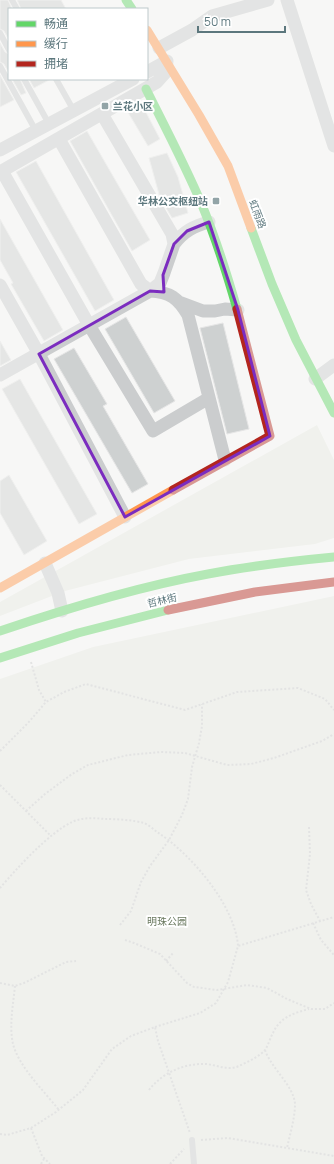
<svg xmlns="http://www.w3.org/2000/svg" width="334" height="1164" font-family="Manrope,'Noto Sans SC',sans-serif">
<rect width="100%" height="100%" fill="#f7f7f6"/>
<path fill="#e7e9e3" d="M317 425 334 460V538L315 544 189 559 65 591 0 616V602Z
M334 596V1164H0V679L93 647Z"/>
<path fill="#ced1d1" stroke="#e6e6e6" d="M0 0H8L12 9H9V40L4 31 0 29Z
M17 0H61L66 9H21Z
M0 43 5 52 9 54V73L4 64 0 62Z
M0 75 14 100 0 107Z
M12 79H20L26 93 21 95Z
M29 79H51L34 88Z
M140 101 160 139 148 146 126 109Z
M87 131 150 240 132 251 70 141Z
M167 153 178 177 188 213 172 218 160 198 149 158Z
M36 161 114 300 95 311 16 172Z
M0 219 63 330 44 341 11 284 13 283 0 260Z
M126 317 175 401 154 413 105 329Z
M223 323 249 429 227 434 200 328Z
M0 341 11 360 0 366Z
M74 348 107 404 103 406 148 484 132 493 54 359Z
M20 379 97 514 79 524 2 389Z
M9 475 47 541 24 555 0 513V481Z"/>
<g fill="none" stroke-linecap="round" stroke-linejoin="round">
<path stroke="#c9cbcc" stroke-width="2" stroke-dasharray="2 2" stroke-linecap="butt" d="M31 662 39 690 46 702
M0 751 28 723 46 702 64 692 86 684 185 710 237 692 298 688 325 699 334 710
M0 785 51 836
M26 811 45 794 72 774 88 765 128 755 161 752 185 753 227 765 251 764 274 758 322 741 334 734
M309 827 310 854 306 890 311 904 320 921
M0 888C17 868 49 833 72 822 83 817 94 818 105 819 116 819 133 820 144 823 149 825 153 829 157 832 190 853 235 905 238 946
M313 923 321 940 334 955
M120 925 131 911 141 882 150 866 169 840 182 815 188 799 192 767 199 743 202 726V704
M125 940 134 943 160 954 187 983 194 987 217 990 247 985 267 988 287 999 311 1009H325L334 1003
M166 961 174 952
M0 983 15 986 24 983 66 962 76 961
M15 986C13 1005 9 1026 13 1044 19 1067 44 1091 59 1110
M155 1027 200 1013 216 1003 228 982 238 946 334 917
M265 1050C271 1068 294 1086 295 1104 295 1118 290 1134 287 1148
M149 1090C162 1073 184 1063 206 1064 217 1065 228 1071 239 1066 247 1062 259 1057 265 1050 268 1046 270 1038 273 1033 280 1017 294 1013 309 1009
M31 1128 42 1156 50 1164
M0 1134 7 1135 31 1128 56 1112 83 1090 112 1049 131 1036 155 1027 158 1041 190 1133
M201 1140 228 1138 334 1156
M41 1164 44 1159
M170 1164 184 1149"/>
<path stroke="#cbcdce" stroke-width="6" d="M12 0 17 9
M0 33 9 50
M0 66 36 131
M24 79 49 124
M56 79 74 111
M192 1140 194 1164"/>
<path stroke="#cbcdce" stroke-width="13" d="M287 0 334 146
M159 48 192 30 212 16 268 0
M147 72 167 61
M59 139 141 284 150 291 160 283 164 273 174 244 172 234 102 114
M0 150 133 79
M2 171 89 325 153 431 209 398
M0 172 157 82 166 72 167 61
M174 244C184 231 194 226 209 222
M0 285 39 354 125 517
M179 302 203 311H215L225 309 238 310
M0 375 150 291C170 292 178 298 188 315L225 460
M315 379 334 365
M45 563 58 593 62 611"/>
<path stroke="#63d668" stroke-width="9" d="M126 0 132 9
M146 89C165 127 185 165 202 205 216 239 227 274 237 309
M251 228 272 284 296 340 334 413
M0 631C68 608 137 587 208 574 250 566 292 561 334 557
M0 658 78 633 168 610"/>
<path stroke="#ff974d" stroke-width="9" d="M147 30 199 115 228 166 251 228
M0 588 173 490"/>
<path stroke="#b3261e" stroke-width="9" d="M173 490 270 436 237 309
M168 610 255 592 334 582"/>
</g>
<path d="M0 0H334V1164H0ZM209 222 238 310 270 436 125 517 39 354 150 291 164 292 163 275 174 244 187 231Z" fill="#f7f7f6" fill-opacity=".55" fill-rule="evenodd"/>
<path fill="none" stroke="#7b2cbf" stroke-width="3" stroke-linejoin="round" d="M209 222 238 310 270 436 125 517 39 354 150 291 164 292 163 275 174 244 187 231Z"/>
<g fill="#92a4a7" stroke="#fff" stroke-width="1.5">
<rect x="101" y="102" width="8" height="8" rx="2"/>
<rect x="212" y="197" width="8" height="8" rx="2"/>
</g>
<g text-anchor="middle" dominant-baseline="central" stroke-width="4" stroke-linejoin="round" paint-order="stroke">
<g font-size="10" font-weight="bold" fill="#5c777d" stroke="#fff" text-anchor="start">
<text x="113" y="106">兰花小区</text>
<text x="208" y="201" text-anchor="end">华林公交枢纽站</text>
</g>
<g font-size="10" fill="#5c777d" stroke="#fff">
<text transform="translate(258 214) rotate(69)">虹雨路</text>
<text transform="translate(162 600) rotate(-13)">哲林街</text>
</g>
<g font-size="10" fill="#6b7a60" stroke="#fff">
<text x="167" y="921">明珠公园</text>
</g>
</g>
<rect x="8" y="8" width="140" height="72" fill="#ffffff" stroke="#bec9cb"/>
<rect x="16" y="21" width="20" height="6" fill="#63d668" stroke="#bec9cb"/>
<text x="44" y="28" font-size="12" fill="#5c777d">畅通</text>
<rect x="16" y="41" width="20" height="6" fill="#ff974d" stroke="#bec9cb"/>
<text x="44" y="48" font-size="12" fill="#5c777d">缓行</text>
<rect x="16" y="61" width="20" height="6" fill="#b3261e" stroke="#bec9cb"/>
<text x="44" y="68" font-size="12" fill="#5c777d">拥堵</text>
<path d="M198 26v6h87v-6" fill="none" stroke="#5c777d" stroke-width="2"/>
<text x="204" y="26" font-size="12" fill="#5c777d" stroke="#ffffff" stroke-width="3" paint-order="stroke">50 m</text>
</svg>
